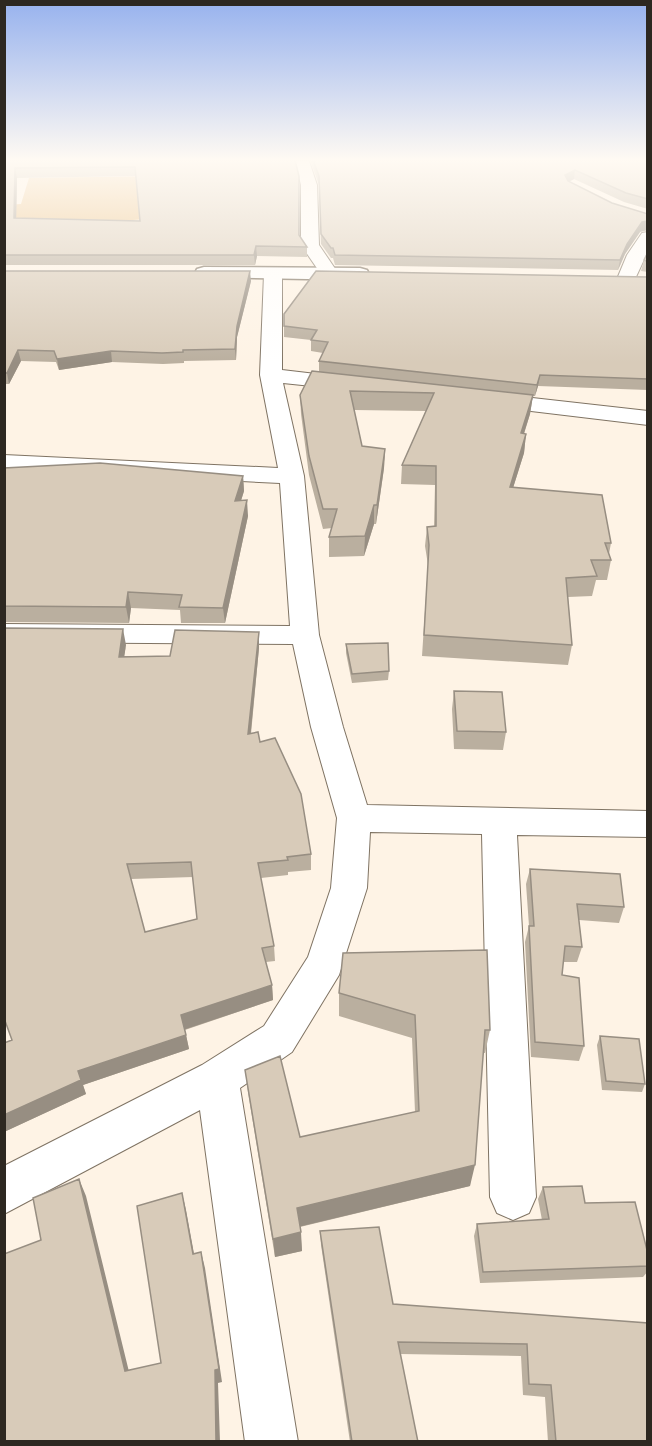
<svg xmlns="http://www.w3.org/2000/svg" width="652" height="1446" font-family="Helvetica,sans-serif">
<rect width="100%" height="100%" fill="#fef3e5"/>
<path fill="#e8bd7f" d="M165 176 187 216 25 228 5 205 21 204 29 178Z"/>
<g fill="none" stroke-linecap="round" stroke-linejoin="round">
<defs>
<path id="minor" d="M295 161H309L317 185 319 245 338 273 335 277H323L301 245V185Z
M648 232V251L635 279 632 283H620L617 279 627 255 642 233Z
M273 269 279 270 282 274V370L350 378 358 379 361 384 358 389 350 390 283 383 304 476 319 635 343 727 367 805 648 811V837L517 835 536 1197 529 1213 513 1220 497 1213 490 1197 482 834 370 832 367 888 339 975 292 1052 240 1088 298 1442H245L200 1110 4 1214V1166L202 1065 264 1026 308 957 331 888 337 818 311 727 293 644 4 642V624L290 626 280 483 4 469V455L278 468 260 375 264 274 267 270Z
M489 393 648 411V425L481 405 478 400 481 395Z"/>
<path id="tertiary" d="M204 267 360 268 367 270 369 274 367 278 360 280 197 277 195 273 197 269Z"/>
</defs>
<use href="#minor" stroke="#7f7363" stroke-width="2"/>
<use href="#tertiary" stroke="#7f7363" stroke-width="3"/>
<use href="#minor" fill="#fff" fill-rule="evenodd"/>
<use href="#tertiary" fill="#fff" fill-rule="evenodd"/>
</g>
<path fill="#baaf9f" fill-rule="evenodd" d="M4 160H295L299 235 307 247V257L257 256 255 265H4ZM136 176 140 221 16 218 17 178Z
M310 160H648V209L624 202 574 179 569 182 640 232 625 254 618 270 335 265 333 258H331L321 244 319 185Z
M648 252V272L641 271 644 260Z
M4 271 251 281 237 337 236 360 184 361V363L163 364 112 362 59 370 56 362 21 361 9 384H4Z
M648 277V390L538 386 535 396H533L530 414 524 434H526L524 453 513 488 611 543 609 554 611 560 607 580H596L592 596 568 597 572 645 568 665 422 656 428 565 425 546 427 527 434 526 435 485 401 484 402 465 426 411 354 410 362 446 385 449 384 468 376 524H374L364 556 329 557V537L332 528 323 529 309 475 301 414 300 395 319 371V361L323 353 311 351V340L284 337V314Z
M4 468 243 476 244 491 241 501 248 516 225 623H181L180 610 131 608 129 623 4 622Z
M346 644 389 671 388 680 352 683 346 653Z
M126 645 124 656H170L259 648 251 734 260 742 311 854V870L288 872V875L261 878 274 946 275 961 266 962 272 985 273 1000 185 1030 189 1049 83 1085 86 1094 4 1132V1043L12 1040ZM193 877 197 919 145 932 131 879Z
M454 691 506 732 503 750 454 749 452 709Z
M530 869 624 907 619 923 579 920 582 947 577 962H563L562 975 584 1046 579 1061 531 1057 525 942 529 926 526 884Z
M339 993 490 1030 485 1053H483L470 1186 300 1227 302 1251 275 1257 248 1092 245 1070 300 1137 415 1112 412 1038 339 1016Z
M600 1036 645 1084 642 1092 602 1090 597 1045Z
M543 1187 585 1203 648 1254V1271L643 1277 480 1283 474 1236 477 1224 542 1220 538 1199Z
M320 1231 393 1304 648 1323V1442H548L545 1397 523 1395 521 1356 400 1354 418 1442H350L321 1245Z"/>
<path fill="#978e82" d="M15 168 17 178 16 227 14 218Z
M575 170 574 179 564 184 565 175Z
M648 221V230L640 232 625 254 618 270 620 260 627 244 642 222Z
M256 246 257 256 255 265 254 255Z
M250 271 251 281 237 337 236 360 235 349 237 326Z
M18 350 21 361 9 384 7 373Z
M111 351 112 362 59 370 57 359Z
M540 375 538 386 535 396 537 385Z
M533 395 530 414 518 452 521 433Z
M526 434 524 453 507 507 510 487Z
M385 449 384 468 376 524 377 505Z
M243 476 244 491 236 516 235 501Z
M247 500 248 516 225 623 223 608Z
M374 505V524L364 556 365 536Z
M128 592 131 608 129 623 126 607Z
M123 629 126 645 122 672 119 657Z
M259 632V648L249 750 248 734Z
M272 985 273 1000 183 1030 181 1015Z
M186 1035 189 1049 83 1085 86 1094 4 1132V1115L78 1071Z
M475 1165 470 1186 298 1227 297 1208Z
M79 1179 86 1196 132 1384 125 1371Z
M182 1193 186 1210 197 1270 193 1254Z
M301 1232 302 1251 275 1257 273 1239Z
M201 1252 205 1268 222 1382 218 1383 220 1442H216Z"/>
<path fill="#d8cbb9" stroke="#978e82" stroke-width="1.5" fill-rule="evenodd" d="M4 160H295L299 176V235L307 247 256 246 254 255H4ZM135 167 140 221 14 218 15 168Z
M313 160H648V199L626 193 575 170 565 175 568 181 612 203 648 214V221L642 222 627 244 620 260 335 255 333 248H331L321 234 319 176Z
M648 252V262L644 260Z
M4 271H250L237 326 235 349 183 350V352L162 353 111 351 57 359 54 351 18 350 7 373H4Z
M316 271 648 277V379L540 375 537 385 319 361 328 342 311 340 317 330 284 326V314Z
M312 371 533 395 521 433 526 434 510 487 602 495 611 543H605L611 560H591L597 576 566 578 572 645 424 635 429 545 427 527 436 526V466L402 465 434 393 350 391 362 446 385 449 377 505H374L365 536 329 537 337 509H323L309 456 300 395Z
M100 463 243 476 235 501 247 500 223 608 179 607 182 595 128 592 126 607 4 606V468Z
M4 628 123 629 119 657 170 656 175 630 259 632 248 734 258 732 260 742 275 738 301 794 311 854 287 857 288 860 258 863 274 946 262 948 272 985 181 1015 186 1035 78 1071 81 1080 4 1115V1043L12 1040 4 1018ZM191 862 197 919 145 932 127 864Z
M388 643 389 671 352 674 346 644Z
M454 691 502 692 506 732 457 731Z
M530 869 620 874 624 907 577 904 582 947 565 946 562 975 579 978 584 1046 535 1042 529 926H534Z
M487 950 490 1030H485L475 1165 297 1208 301 1232 273 1239 245 1070 280 1056 300 1137 419 1111 415 1015 339 993 343 953Z
M600 1036 639 1039 645 1084 606 1081Z
M79 1179 125 1371 161 1363 137 1206 182 1193 193 1254 201 1252 219 1369 215 1370 216 1442H4V1254L41 1240 33 1198Z
M582 1186 585 1203 635 1202 648 1254V1266L483 1272 477 1224 549 1219 543 1187Z
M379 1227 393 1304 648 1323V1442H556L551 1385 529 1384 527 1344 398 1342 418 1442H352L320 1231Z"/>
<linearGradient id="sky" x2="0" y2="1"><stop stop-color="#97b2ee"/><stop offset="0.44" stop-color="#fffaf3"/><stop offset="1" stop-color="#fffaf3" stop-opacity="0"/></linearGradient>
<rect width="652" height="363" fill="url(#sky)"/>
<rect width="652" height="1446" fill="none" stroke="#2d2821" stroke-width="12"/>
</svg>
